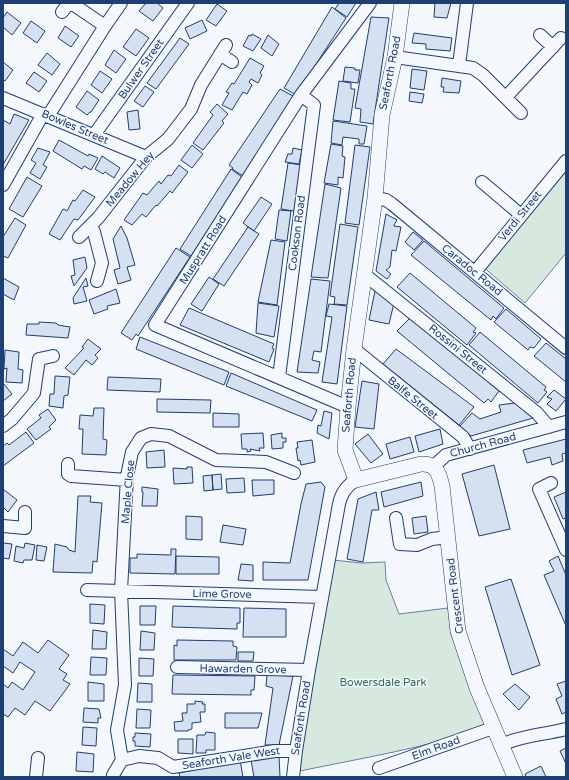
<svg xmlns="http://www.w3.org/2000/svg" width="569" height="780" font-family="'Varela Round',sans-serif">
<rect width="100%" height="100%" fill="#f4f7fb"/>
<path fill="#d7e8df" stroke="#687fa3" d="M566 165V253L525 303 481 265Z
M333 560 361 563 385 562 386 580 399 614 448 608 451 634 486 727C426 748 362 758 300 771V752Z"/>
<path fill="#d5e0f0" stroke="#1d3f73" d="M146 3H157L163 8 153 21 139 11Z
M339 3H356L347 17 335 9Z
M435 3H451L447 18 434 17Z
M217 4 227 11 216 26 206 20Z
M332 7 346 18 296 95 284 88Z
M7 12 21 23 12 35 3 27V18Z
M371 17 389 18 373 124 360 122 361 109 355 108Z
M202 20 207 31 190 39 185 28Z
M31 21 45 31 37 43 23 33Z
M65 26 79 36 71 47 58 38Z
M136 29 149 38 136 56 123 47Z
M414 33 452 38 450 51 426 49V44L412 43Z
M252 34 261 39 253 51 243 46 249 35 251 36Z
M268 35 279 44 272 56 261 48Z
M180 38 189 44 156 89 147 83Z
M114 50 126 59 116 73 105 65Z
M47 53 60 64 52 75 38 65Z
M250 58 264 66 260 73 262 75 258 83 251 79 249 82 252 85 247 94 243 92 232 110 222 105 229 93 226 92 232 83 234 84Z
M3 62 13 70 5 81 3 80Z
M345 67 355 68V70H360L358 83 343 81Z
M412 69 427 71 424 90 410 88Z
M100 71 112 79 102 93 91 85Z
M34 72 47 81 39 92 26 83Z
M442 78 461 81 459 93 443 92 444 87H441Z
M339 81 351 83V89H355L350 122 333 120Z
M145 86 154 92 143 107 134 101Z
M280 89 295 97 243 176 232 169 233 168 229 165Z
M87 91 99 100 91 112H90L87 115 76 107Z
M410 92 424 94 422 103 409 101Z
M217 104 228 114 222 121 224 123 203 150 193 143 213 115 210 112Z
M138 110 140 129 129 130 127 112Z
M14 114 29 120 4 163 3 162V120L10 124Z
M333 121 367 126 364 144H359V139L343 137 342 145 331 143Z
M59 140 88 156 89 154 98 158 91 170 84 166 82 169 53 151Z
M331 144 343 146 342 156 345 157 343 178 338 177V185L324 183Z
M192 145 203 154 192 168 181 160Z
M355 145 370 147 359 225 345 223Z
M38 148 50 152 43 165 47 167 40 179 30 173 36 163 31 160Z
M293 148 302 150 299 164 285 162 288 154H292Z
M102 156 120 168 114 178 105 172 103 174 95 169Z
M288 163 301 165 294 211 281 209Z
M179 165 188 172 172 193 170 191 157 206 156 205 146 217 142 214 132 225 124 220 143 193 147 195 159 181 161 184 168 175 171 176Z
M231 169 242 177 191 256 180 249Z
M27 177 42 186 23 217 9 209Z
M325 184 341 188 328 278 311 277Z
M83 190 95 197 78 220 74 219 60 240 49 234 63 209 67 211 73 200 75 201Z
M261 197 272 204 254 231 243 223Z
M279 210 291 211 287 241 275 239Z
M386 214 397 220 394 225V226L401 227 396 251 392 250 390 267 386 270 391 274 387 279 376 271Z
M15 218 26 225 8 258 3 256V237Z
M340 224 358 227 347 305 334 304 335 297 330 296Z
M121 226 127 238 135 265 127 267 131 280 118 284 114 270 120 268 113 239Z
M248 227 259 234 224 286 213 279Z
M413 232 423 240 414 250 405 242Z
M271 240 285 242 277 305 258 302Z
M424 241 504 308 496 319 493 316 491 320 411 255Z
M176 248 190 257 138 336 136 334 132 340 121 333Z
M85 257 87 268 74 286 71 276 75 275 73 260Z
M410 273 476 328 473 332 476 333 467 345 397 287Z
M209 277 219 284 202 311 191 304Z
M3 278 19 287 14 300 3 294Z
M86 278 88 286 83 287 87 301 74 304 73 298Z
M311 279 330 281 321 352 314 351 312 360 320 362 318 373 297 372Z
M116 289 120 303 107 306 108 309 94 314 89 300Z
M375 291 394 303 389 324 369 320Z
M258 303 279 306 274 337 256 333Z
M329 304 347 306 337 384 322 382 332 317 326 316Z
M189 308 274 344 272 348 274 349 269 362 180 325Z
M506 309 541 339 534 348 530 347 528 350 494 322Z
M411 317 499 391 491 402 488 399 484 403 397 331Z
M39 322 56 323 58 325 70 327 68 338 26 335 27 324H39Z
M480 332 546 387 544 390 547 392 538 403 469 345Z
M140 337 229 372 224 385 136 349Z
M88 339 101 349 95 355 98 358 92 365 86 360 74 375 65 368 84 348 82 347Z
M546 343 566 359V382L534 356Z
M396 349 474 407 459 425 383 364Z
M5 350 19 352 18 369 23 370 22 383 6 382 7 368 4 369Z
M231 373 317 410 312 421 226 386Z
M55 376 70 377 68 395 64 396 63 408 49 406 50 394H54Z
M108 377 161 379 160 392 107 390Z
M362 381 379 384 374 429 355 427Z
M3 383 12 394 3 401Z
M554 390 566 399 556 411 547 404 552 399 547 397Z
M157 399 211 400 210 413 157 412Z
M515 403 533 418 471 436 460 426 472 413 480 419 501 412 499 405Z
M94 408H104L103 439 107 440 106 455 82 454 83 429H79L80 415 93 416Z
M48 409 56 420 49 427 51 429 36 440 27 429 41 418 39 415Z
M324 411 332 413 329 439 317 433 318 425 321 426Z
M213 413 239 414V427H213Z
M440 429 443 444 419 452 415 436Z
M26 432 34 443 3 466V446L7 443 9 445Z
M263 433 264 448H259L260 451 250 449 251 451 247 452V449H242L241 434Z
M282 433V438H286V442H283V448L272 449 271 435Z
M368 434 383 454 371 463 355 444Z
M410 437 414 452 390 459 386 444Z
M566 439V453L562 454 563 461 552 465 550 457 527 463 523 450Z
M312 440 315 462 301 465 300 460 298 461 296 448H298L297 442Z
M164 450 165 467 147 468 146 452Z
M494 465 510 529 479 536 462 474Z
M187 467H192L193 483 174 484 173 468 187 469Z
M221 474 222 489 213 490 212 475Z
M212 475 213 490 204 491 203 476Z
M244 478 245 492 227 493 226 479Z
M252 480H274V494L253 496Z
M321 482 325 487 308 580H263V562L290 563 301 504 306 484Z
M421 482 423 496 384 507 381 492Z
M142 487 158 489 157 506H142L143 492H142Z
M3 489 17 500 8 512 3 507Z
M376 492 379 510H372L363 562 347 559 358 499Z
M566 492V518L563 519 554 497Z
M78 496H91L90 502 102 503 97 562 93 561 92 573 53 572 55 544 67 547 69 550 75 552Z
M186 516 202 517V540L186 539Z
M426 516 428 532 414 534 412 518Z
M223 525 246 529 243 545 220 542Z
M3 543 12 544 9 559 3 558Z
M25 543 35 545 32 560H24L23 563 14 561 16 546 24 548Z
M37 545 47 547 44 561 36 560Z
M171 549H176L175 574 130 573V558H137V554L171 555Z
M176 556 219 557V574H176Z
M558 556 566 575V626L544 575 554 571 549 561Z
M241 564 253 565V581L238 580Z
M511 579 540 665 512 675 485 587Z
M90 604 105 605 104 624 90 623Z
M140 606H156L155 625H140Z
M173 606 240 608V623H237V629L172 627Z
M244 608 286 609V637H243Z
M93 630 107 632 106 649H92Z
M141 631 155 633 154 650H140Z
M48 640 69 655 59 669 67 674 63 680 70 684 50 711 35 701 25 715 15 708 8 717 3 714V684L8 688 12 682 23 690 35 672 20 662 13 673 3 666V649L13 656 23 642 38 653Z
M177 640 233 641V646L237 647 236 660H174V645L177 646Z
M238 652H254L253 661H238Z
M91 657 107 658 106 675H90Z
M139 658 154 659 153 676H139Z
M173 675 255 676 254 690H251V695L172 694Z
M267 675 293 676 279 745H265L273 688 266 686Z
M566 681V712L562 714 556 699 562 696 557 684Z
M88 682 104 684V701H88Z
M138 683 152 684V702H137Z
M515 684 530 697 519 710 503 694Z
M195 701 203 702 202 704H205V712H200L201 722 192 723V729L188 730V731H175L174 722 183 721 182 713H187V704H195Z
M84 708 99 709 101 718H98V723L83 722Z
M137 709 151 710 150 728H136Z
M225 713H262L258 728H225Z
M83 727 97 728 96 746 82 745Z
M206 732 215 733V750H206V753H196L197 735H205Z
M135 733 151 734 150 747 135 746V741H133V737H135Z
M178 739H193V754L178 753Z
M566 748V764L560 751Z
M77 752 94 754 93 772 76 771Z
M279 756 280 777H254L251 760Z
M240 760 243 777H180L179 773Z
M541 766 546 777H526L525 774Z"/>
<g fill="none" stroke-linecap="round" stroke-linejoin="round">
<defs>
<path id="minor" d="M71 3 105 26
M62 12 69 3
M540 35 553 47
M220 54 232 62
M395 57 473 68 483 75 521 113
M459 65 467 3
M506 97 561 38
M3 98 146 157
M48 116 105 26 121 3
M94 135 188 3
M482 182 521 215
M3 185 43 114
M375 198 386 200 392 204 566 348
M91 226 94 232 102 263 97 281
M79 237 98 218 146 157 168 139 191 109 201 85 226 45
M475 272 566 161
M364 274 537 413 549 427
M354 349 463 437 470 449
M279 377 314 105 301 95
M348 407 155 325 301 95 370 3
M3 426 12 419 34 393 39 359 53 356
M68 464V474L71 476 127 480
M434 466 446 455 566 422
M551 483 539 489 566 550
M396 518 400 544 417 545 432 539 448 537
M3 526 25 528V512
M87 590 322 597
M177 667 309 670
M501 745C523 735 543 735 566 729
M122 760 117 730 125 685 121 591 127 476 132 452 141 438 151 434 169 436 216 460 266 462 294 473
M122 760 139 756 158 758 173 767 275 751H296
M379 768 493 728
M36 777 38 758
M113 777V775L122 760
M293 777 296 751 309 670 339 504C341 494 346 486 356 480"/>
<path id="major" d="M402 3 395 57 382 115 375 198 354 349 348 407 345 450 356 480 421 464C436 463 439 473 442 486L458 631 477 688 515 777"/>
</defs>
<use href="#minor" stroke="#1d3f73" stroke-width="14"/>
<use href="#major" stroke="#1d3f73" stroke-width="16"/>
<use href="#minor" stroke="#f4f7fb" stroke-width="12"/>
<use href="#major" stroke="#f4f7fb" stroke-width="15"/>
</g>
<g text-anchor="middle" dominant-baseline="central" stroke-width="3" stroke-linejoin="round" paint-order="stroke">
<g font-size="11" fill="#1d3f73" stroke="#f4f7fb">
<text transform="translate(141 69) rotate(-55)">Bulwer Street</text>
<text transform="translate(390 73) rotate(-79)">Seaforth Road</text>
<text transform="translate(75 127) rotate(23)">Bowles Street</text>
<text transform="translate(130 179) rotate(-50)">Meadow Hey</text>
<text transform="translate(520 216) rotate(-51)">Verdi Street</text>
<text transform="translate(297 233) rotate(-83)">Cookson Road</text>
<text transform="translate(203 250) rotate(-58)">Muspratt Road</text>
<text transform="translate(472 270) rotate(39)">Caradoc Road</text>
<text transform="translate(458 349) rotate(39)">Rossini Street</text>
<text transform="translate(349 395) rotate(-85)">Seaforth Road</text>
<text transform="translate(413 398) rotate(39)">Balfe Street</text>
<text transform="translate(483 445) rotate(-15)">Church Road</text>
<text transform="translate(128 492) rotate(-85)">Maple Close</text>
<text transform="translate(222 594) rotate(1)">Lime Grove</text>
<text transform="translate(455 596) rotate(-97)">Crescent Road</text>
<text transform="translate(243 669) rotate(1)">Hawarden Grove</text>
<text transform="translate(301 718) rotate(-81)">Seaforth Road</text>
<text transform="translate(436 748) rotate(-20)">Elm Road</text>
<text transform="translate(231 758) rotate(-9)">Seaforth Vale West</text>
</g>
<g font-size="11" fill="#2c6c60" stroke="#f4f7fb">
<text x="383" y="682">Bowersdale Park</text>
</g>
</g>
<rect width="569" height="780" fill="none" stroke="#1d3f73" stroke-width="8"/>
</svg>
